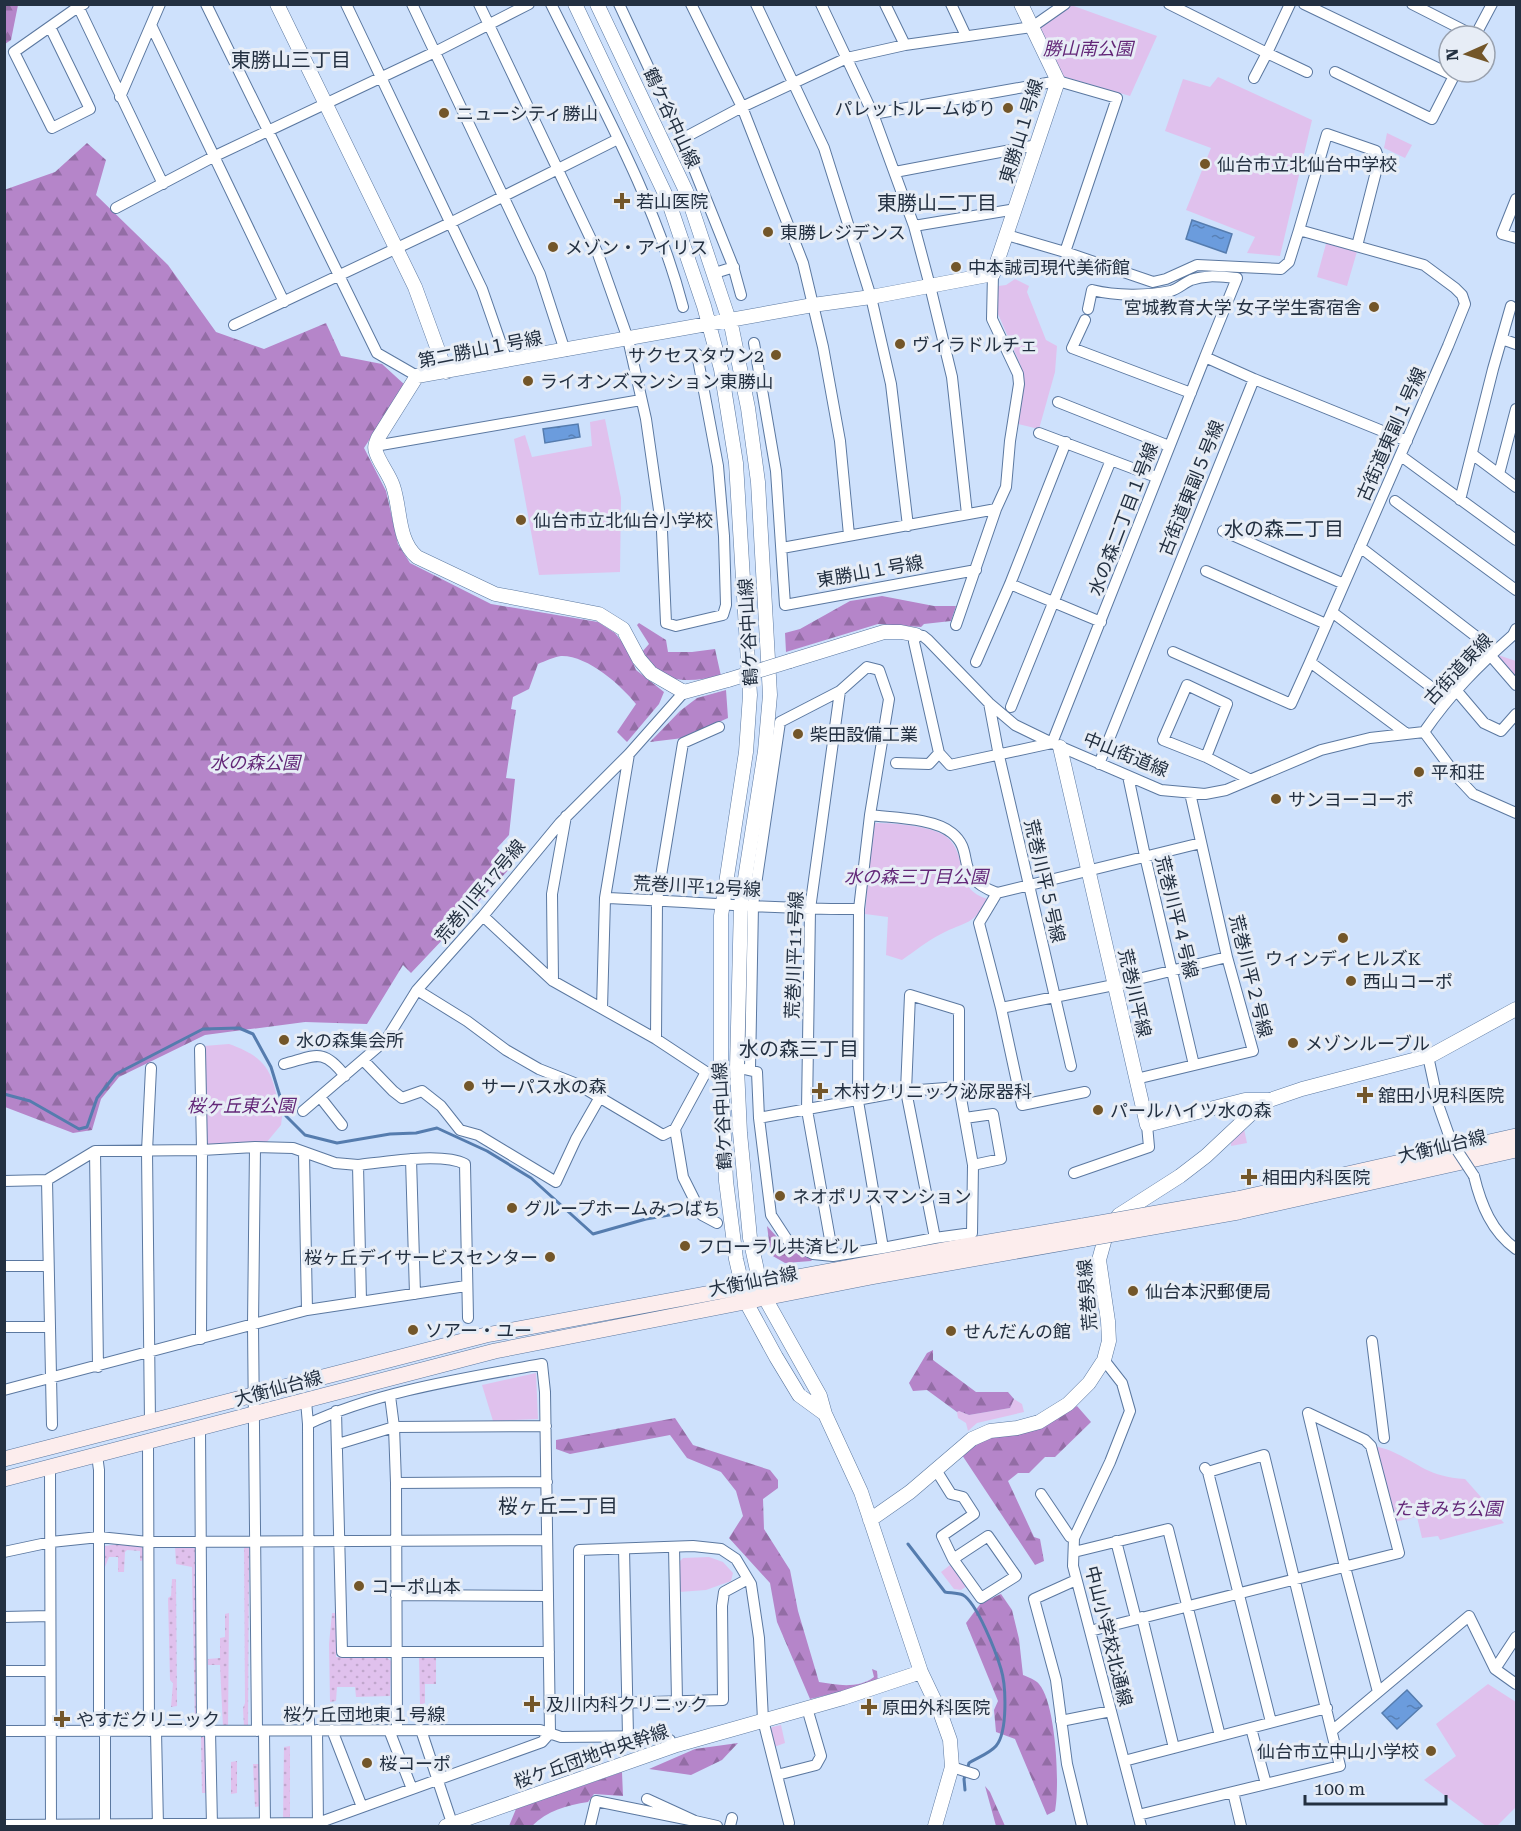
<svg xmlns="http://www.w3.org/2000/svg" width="1521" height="1831" font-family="'Roboto Serif','Noto Sans JP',serif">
<defs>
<pattern id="forest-firs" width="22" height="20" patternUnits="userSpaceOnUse" patternTransform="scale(1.5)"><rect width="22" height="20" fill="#b585c9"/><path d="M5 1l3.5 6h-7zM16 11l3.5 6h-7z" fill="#936da5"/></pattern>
<pattern id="garden-dots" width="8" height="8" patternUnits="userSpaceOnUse" patternTransform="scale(1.5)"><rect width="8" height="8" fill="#e0c1ed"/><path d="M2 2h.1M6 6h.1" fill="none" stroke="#c0a6cc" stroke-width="1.8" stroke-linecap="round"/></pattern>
<pattern id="water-ripples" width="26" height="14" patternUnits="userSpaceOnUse" patternTransform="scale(1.5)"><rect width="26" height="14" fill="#6b9cdd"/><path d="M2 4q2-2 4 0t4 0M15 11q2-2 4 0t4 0" fill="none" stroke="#5880b5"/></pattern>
</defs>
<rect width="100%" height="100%" fill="#cee1fc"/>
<path fill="#e0c1ed" d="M1071 5 1157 36 1130 96 1062 76 1039 28Z
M1218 77 1312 120 1280 256 1247 253 1255 237 1186 210 1211 148 1165 131 1183 79 1210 87Z
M1387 133 1412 145 1405 158 1384 148Z
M1327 240 1358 248 1347 286 1317 277Z
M1015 279 1029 286 1027 292 1046 340 1057 346 1055 372 1039 429 1018 424 1024 378 1020 364 998 314V286L1006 285Z
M605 419 621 498 620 572 539 575 514 439 525 435 532 457 592 446 590 422Z
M1498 655 1516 661V673L1513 676 1499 659Z
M876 823C894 823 937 826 949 839 969 860 953 889 988 899 973 926 966 921 941 934 927 941 915 951 902 960L886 955 888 917 865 914 873 825Z
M229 1044C274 1060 271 1076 282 1117L281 1125 266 1143 207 1144 204 1046Z
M1244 1129 1247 1143 1231 1146V1143Z
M536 1373 538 1419 493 1421 482 1385Z
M1014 1399 1022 1404 1024 1412 977 1423 968 1431 966 1423 958 1418 957 1412 959 1411 969 1415 1010 1408Z
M1373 1445C1379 1448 1385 1448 1391 1451 1420 1464 1429 1477 1465 1479L1504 1523 1440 1540 1438 1536 1422 1538 1417 1517 1394 1522Z
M709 1557 723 1562 733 1573 731 1581 706 1590 679 1592V1562L683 1558Z
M950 1565 967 1586 961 1590 954 1589 941 1572Z
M1488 1684 1516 1702V1807L1497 1826H1486L1424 1780 1456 1756 1436 1724Z
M781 1725 785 1743 774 1747 769 1732 772 1727Z"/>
<path fill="url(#forest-firs)" d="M5 4 18 5 11 40 5 44Z
M87 143 106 160 96 195 168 265 216 332 264 349 326 323 341 356 382 364 405 385 364 448 386 491 398 544 410 563 491 604 598 622 615 633 626 647 636 670 664 692 659 704 627 742 617 732 636 704C621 685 587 655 561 656 554 657 545 661 538 664L529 689 513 697 511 709 516 710 506 778 515 779 509 835 497 848 513 865 411 973 403 965 367 1024 305 1022 205 1035 119 1077 101 1099 92 1130 73 1133 5 1107 4 190 55 172Z
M882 596 934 606H956L951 621 924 624 921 627 878 624 786 652 785 633 800 629 850 601Z
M639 623 666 640 668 652H692L715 649 721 676C688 682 660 686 642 652L649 644 637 625Z
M726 690 728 718 683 738 650 742 680 711 697 698Z
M767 1226 787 1248 813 1259 811 1261 785 1263 771 1255Z
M933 1350V1360L976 1392H1008L1014 1399 1010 1408 969 1415 959 1411 957 1412 927 1390 913 1391 909 1383 927 1353Z
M1077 1406 1091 1422 1055 1457H1045L1029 1473H1018L1008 1481 1034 1537 1040 1539 1044 1561 1035 1565 962 1455 988 1437 1046 1426Z
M675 1418 693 1445 770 1470 778 1480V1488L763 1499 764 1529 790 1570 798 1611 819 1682C837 1685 858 1689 874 1677L872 1669 877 1671 878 1683 810 1699 777 1622 770 1583 729 1538 743 1516 736 1491 721 1472 687 1458 670 1435 570 1454 556 1449V1440Z
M1001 1594 1012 1610 1019 1639 1023 1675C1028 1677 1036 1680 1039 1684 1056 1703 1060 1786 1055 1811L1047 1815 1015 1739 996 1732 994 1710 998 1701 966 1623 981 1603Z
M738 1743 722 1760 691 1775 649 1769 695 1749Z
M622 1772 623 1796 594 1794 588 1802C567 1805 547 1811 532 1826H509L516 1809Z
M985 1786 990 1792 1005 1826H996Z"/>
<path fill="url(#garden-dots)" d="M119 1544 143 1545 145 1560 140 1561V1551L127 1550 125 1552 124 1572H118V1557H109L105 1567 103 1568 102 1550 105 1546Z
M175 1546H195L198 1551 199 1726 195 1727 192 1567 176 1564Z
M244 1547 249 1548 248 1727H244L243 1708 245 1703Z
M172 1579H176L177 1706 171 1707 173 1683 170 1680 168 1598 171 1596Z
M229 1613 228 1728 223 1727 220 1665H208V1659L220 1658V1638L225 1637V1614Z
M332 1613H336V1657L385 1656 391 1661 390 1696 356 1697 355 1687H337L336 1701 330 1702 329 1644Z
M436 1656V1684H425V1703L420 1705 419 1657Z
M201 1737H204L208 1740 209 1793H202Z
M290 1746V1820H283L284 1747Z
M237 1761V1793L231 1794V1762Z
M253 1764H261V1806L255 1807Z"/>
<path fill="url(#water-ripples)" stroke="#557cae" stroke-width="1.5" d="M1192 220 1232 234 1226 253 1186 239Z
M578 424 580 437 545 443 543 429Z
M1407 1690 1422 1706 1397 1729 1382 1713Z"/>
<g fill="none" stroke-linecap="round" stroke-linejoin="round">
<path stroke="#557cae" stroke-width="3" d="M4 1094 30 1101 79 1129 87 1127 97 1098 116 1074 203 1029 239 1028 253 1034 271 1067 286 1116 305 1135 337 1143 390 1134 416 1133 437 1128 487 1151 531 1178 593 1234 646 1219 675 1214
M908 1544 945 1592C950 1593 958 1593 963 1595 977 1603 996 1652 1001 1669 1006 1685 1008 1732 996 1746 990 1753 977 1758 969 1763L964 1779 965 1790"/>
<defs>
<path id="minor" d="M77 4 163 184
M206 4 377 353 417 376
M346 4 482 289 507 361
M412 4 540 274 565 351
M479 4 598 254 628 339 646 419 662 531 666 623 676 626 723 615 726 605 724 536 718 466 697 354
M551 4C600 103 655 200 683 307
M619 4 682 139 733 266 741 295
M691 4 742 107 803 263 823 347 840 441 849 535
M756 4 824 148 871 297 891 384 908 526
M821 4 873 114 914 226 930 286 952 377 967 514
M885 4 905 45
M951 4 966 36
M1169 4 1267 53 1254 78
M1290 4 1267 53 1307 72
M1304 4 1454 76
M1412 4 1475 36
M151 25 284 302
M50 27 90 109 52 128 14 52 78 7 84 4
M1475 36 1492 4
M1335 72 1432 119 1456 72
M120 97 160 4
M873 114 1058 81 1117 98 1065 252
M682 139 742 107 847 58 905 45 1032 27 1065 4
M895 172 1037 145
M1516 199 1502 234 1516 238
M116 208 215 156 435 52 529 4
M914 226 1016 209
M1299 230 1327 134 1376 151 1379 160 1357 246
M1007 235 1065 252 1153 282 1166 279 1197 265 1281 269 1289 262 1299 230 1424 265 1455 288 1462 295 1465 304 1448 346 1310 662 1407 734
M715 273 734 267
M1088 309 1092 290C1116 296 1147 296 1171 291 1178 289 1184 283 1191 280 1207 274 1222 277 1237 278L1205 357
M1085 320 1072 348 1191 393
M234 325 450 223 618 139
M1502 339 1516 344
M754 343 776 471 785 605 976 570
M1254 379 1205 357 1052 743 950 765 939 753 914 642 916 635 923 636 928 640 989 703 1015 725 1052 743 1161 790 1205 794 1226 790 1321 750 1370 738 1424 732 1459 779 1473 794 1516 813
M1058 402 1169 446
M1039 433 1156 477
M375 446 641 400
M1472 454 1516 487
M1401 456 1516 540
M1499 474 1516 409
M1460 500 1493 369 1511 306
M1395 501 1516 590
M1223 531 1344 584
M1360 547 1495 651
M782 548 996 509
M1206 571 1326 624
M1010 584 1101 622
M1332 612 1447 699
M956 625 996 509 1006 487 1010 441 1019 384 1018 374 992 319 993 274
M1173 652 1291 704 1310 662
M1490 655 1516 685
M976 662 1010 584 1066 442
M1456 690 1484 723 1501 731 1516 714
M989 703 999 756 1071 1066
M1011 707 1111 460
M1424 732C1451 693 1478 666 1513 635L1516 629
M1206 757 1163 740 1187 685 1227 704 1206 757 1249 779
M896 763 929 764 939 753
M1099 764 1254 379 1407 441
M1128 776 1145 856 1194 1065
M870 815C894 818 934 818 952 833 977 853 951 876 997 893
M997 893 979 923 1001 1008 1022 1105 1085 1092
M997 893 1201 843
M605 898C689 901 774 910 859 909
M483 916 553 981 656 1039 706 1072H711
M553 981 552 894 566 816
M417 990 467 1021 506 1050 539 1069 577 1084 663 1135 675 1129 706 1072
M602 1008 605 898 629 754
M1001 1008 1114 985 1227 957
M656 1039 657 900 683 743 719 727
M200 1049 202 1150 201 1339
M1428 1056 1439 1107 1451 1141
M363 1060 393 1091 402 1098 422 1091 441 1106 460 1130 478 1135 556 1182 576 1139 600 1097
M284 1064C315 1056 323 1047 345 1076
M744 1069 757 1072 759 1118 771 1215 788 1241 813 1254 833 1256 883 1248
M750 1069 753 905 780 722 840 691 867 667 879 670 889 699 870 815 859 909 858 1101 883 1248 935 1238 906 1091 910 995 959 1010V1087L973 1165 972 1233 935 1238
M1136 1079 1253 1051 1227 957 1190 793
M320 1097 342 1125
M303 1111 386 1040 417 990 483 916 560 823 629 754 684 692
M759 1118 906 1091 959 1087
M965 1118 993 1114 1001 1159 973 1165
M675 1129 683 1177 702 1215 717 1223
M255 1147 293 1148 335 1163 358 1165 361 1301
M95 1151 98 1367
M304 1153 307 1310
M411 1159 415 1294
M358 1165C385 1162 442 1152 465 1164L468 1318
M1074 1173 1149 1147 1147 1125
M1474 1176C1481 1205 1492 1232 1516 1249
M4 1181 47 1180
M833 1256 807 1110 810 909 840 691
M4 1266H48
M4 1327H49
M1372 1341 1384 1438
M1104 1360 1122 1383 1130 1411 1110 1462 1074 1538 1073 1566 1141 1826
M4 1390 307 1310 466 1286
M390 1396 394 1427 396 1483 397 1730
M306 1401 308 1424 309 1730
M336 1411 342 1652H549
M1308 1413 1345 1567 1378 1692
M150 1422 147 1151 151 1068
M52 1425 47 1180 95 1151 202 1150 255 1147 253 1325 257 1731
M200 1428 202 1731
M148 1441 149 1731
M338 1444 394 1427 546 1426
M97 1455 99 1470V1731
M50 1467 51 1826
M1205 1468 1208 1472 1271 1722
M936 1470 951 1494 963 1497 974 1514 942 1536 953 1559 981 1598 1016 1576 988 1536 953 1559
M396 1483 547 1482
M1041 1494 1070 1537 1074 1538
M1116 1541 1136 1619
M674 1547 677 1701
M624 1549 628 1736
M4 1552 51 1542 99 1537 148 1542 547 1540
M1074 1552 1168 1529 1220 1736
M748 1579 724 1592 722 1606 723 1700 579 1704V1550L693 1546 721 1549 736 1559 751 1584 759 1638 763 1720 789 1823
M1076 1580 1034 1599 1056 1680 1067 1764 1082 1826
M396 1595 548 1596
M4 1617 50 1616
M1142 1617 1174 1748
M1090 1631 1399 1553 1371 1446 1365 1440 1308 1413
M1495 1669 1516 1637
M4 1671H50
M1061 1721 1111 1711
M1251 1728 1266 1784
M317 1730 318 1826
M332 1730 362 1807
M389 1730 412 1789
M421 1730 453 1826
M1333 1730 1469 1616 1495 1669 1516 1684
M4 1731 540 1730 561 1737 661 1736 670 1740 672 1747
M105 1731V1825
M156 1731 158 1826
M210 1731 212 1825
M264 1731 265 1824
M1124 1761 1327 1708
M952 1767 974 1774
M777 1775 816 1765 821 1756 807 1708
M1233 1792 1241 1826
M647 1799 695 1821 717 1826
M1138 1815 1340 1766 1264 1455 1208 1472
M4 1825 318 1823 542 1742 550 1733 545 1392 542 1364C466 1378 378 1391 308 1424
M590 1826 596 1801 695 1821
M730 1826 732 1818"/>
<path id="tertiary" d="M277 4 415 287 446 372
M575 4 668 200 704 306 721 369 736 463 750 695 746 752 721 916V1072L726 1181 736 1259 746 1302 776 1357 799 1395 825 1414
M597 4 686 191 732 329 748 408 758 482 770 695 765 751 741 904 737 1068 740 1133 750 1238 760 1284 765 1298 820 1396 825 1414 861 1492 921 1672 940 1712 950 1740 952 1767 935 1826
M790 661 884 632H901L916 635
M728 680 684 692 651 673 639 659 623 629 599 614 495 594 417 557C397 540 401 509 393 486 389 474 380 464 376 452 374 447 376 443 378 438L417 376 813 305 871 297 993 274 1058 81 1021 4
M1060 747 1147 1125 1245 1100H1269
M870 1520 910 1492 972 1439 990 1431 1017 1428 1039 1422 1068 1404 1089 1383 1104 1360 1109 1341 1108 1321 1099 1260 1107 1231 1119 1215 1180 1176 1206 1156 1254 1111 1270 1100 1302 1089 1432 1055 1516 1009
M446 1826 677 1745 843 1698 921 1672"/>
<path id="secondary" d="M1237 1199 1516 1136
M1238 1212 1516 1150
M4 1459 486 1335 964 1246 1083 1226
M4 1479 495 1351 871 1277 1085 1239"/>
</defs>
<use href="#minor" stroke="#5b78a0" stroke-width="12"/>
<use href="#tertiary" stroke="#5b78a0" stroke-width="15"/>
<use href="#secondary" stroke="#5b78a0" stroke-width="16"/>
<use href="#minor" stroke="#fff" stroke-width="10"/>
<use href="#tertiary" stroke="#fff" stroke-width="14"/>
<use href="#secondary" stroke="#fceded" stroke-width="15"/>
<defs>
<path id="minor-bridge" d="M1451 1141 1474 1176"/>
<path id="tertiary-bridge" d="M728 680 790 661"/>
<path id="secondary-bridge" d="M1083 1226 1237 1199
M1085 1239 1238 1212"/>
</defs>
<use href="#minor-bridge" stroke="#5b78a0" stroke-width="12" stroke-linecap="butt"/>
<use href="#tertiary-bridge" stroke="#5b78a0" stroke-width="15" stroke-linecap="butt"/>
<use href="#secondary-bridge" stroke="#5b78a0" stroke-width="16" stroke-linecap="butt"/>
<use href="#minor-bridge" stroke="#fff" stroke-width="10"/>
<use href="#tertiary-bridge" stroke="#fff" stroke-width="14"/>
<use href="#secondary-bridge" stroke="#fceded" stroke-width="15"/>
</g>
<g fill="#735629" stroke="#e7edf6" stroke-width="2">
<circle cx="1008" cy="108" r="6"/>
<circle cx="444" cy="113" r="6"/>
<circle cx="1205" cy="164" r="6"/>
<path d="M619 192h6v6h6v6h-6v6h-6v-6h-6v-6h6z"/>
<circle cx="768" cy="232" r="6"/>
<circle cx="553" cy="247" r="6"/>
<circle cx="956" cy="267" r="6"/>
<circle cx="1374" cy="307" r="6"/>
<circle cx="900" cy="344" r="6"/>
<circle cx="776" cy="355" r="6"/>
<circle cx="528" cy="381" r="6"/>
<circle cx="521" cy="520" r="6"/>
<circle cx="798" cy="734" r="6"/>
<circle cx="1419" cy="772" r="6"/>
<circle cx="1276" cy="799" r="6"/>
<circle cx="1343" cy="938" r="6"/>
<circle cx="1351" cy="981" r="6"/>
<circle cx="284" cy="1040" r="6"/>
<circle cx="1293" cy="1043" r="6"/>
<circle cx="469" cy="1086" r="6"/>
<path d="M817 1082h6v6h6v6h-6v6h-6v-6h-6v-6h6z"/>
<path d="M1362 1086h6v6h6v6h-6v6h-6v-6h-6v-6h6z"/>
<circle cx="1098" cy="1110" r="6"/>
<path d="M1246 1168h6v6h6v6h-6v6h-6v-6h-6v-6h6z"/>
<circle cx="780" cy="1196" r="6"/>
<circle cx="512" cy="1208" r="6"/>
<circle cx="685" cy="1246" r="6"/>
<circle cx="550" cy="1257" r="6"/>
<circle cx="1133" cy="1291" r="6"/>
<circle cx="413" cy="1330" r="6"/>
<circle cx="951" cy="1331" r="6"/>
<circle cx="359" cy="1586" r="6"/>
<path d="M529 1695h6v6h6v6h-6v6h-6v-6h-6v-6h6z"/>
<path d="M866 1698h6v6h6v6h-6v6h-6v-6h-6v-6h6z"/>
<path d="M59 1710h6v6h6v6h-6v6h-6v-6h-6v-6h6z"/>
<circle cx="1431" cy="1751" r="6"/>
<circle cx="367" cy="1763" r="6"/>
</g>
<g text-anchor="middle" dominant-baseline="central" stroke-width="6" stroke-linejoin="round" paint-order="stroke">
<g font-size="18" font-style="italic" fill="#632778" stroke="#e7edf6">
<text x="1088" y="48">勝山南公園</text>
<text x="255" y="762">水の森公園</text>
<text x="916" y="876">水の森三丁目公園</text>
<text x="241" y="1105">桜ヶ丘東公園</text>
<text x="1448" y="1508">たきみち公園</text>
</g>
<g font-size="18" fill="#233041" stroke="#e7edf6" text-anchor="start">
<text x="996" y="108" text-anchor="end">パレットルームゆり</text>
<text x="456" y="113">ニューシティ勝山</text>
<text x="1217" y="164">仙台市立北仙台中学校</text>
<text x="636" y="201">若山医院</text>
<text x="780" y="232">東勝レジデンス</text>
<text x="565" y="247">メゾン・アイリス</text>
<text x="968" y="267">中本誠司現代美術館</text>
<text x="1362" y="307" text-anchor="end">宮城教育大学 女子学生寄宿舎</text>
<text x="912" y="344">ヴィラドルチェ</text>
<text x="764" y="355" text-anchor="end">サクセスタウン2</text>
<text x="540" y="381">ライオンズマンション東勝山</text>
<text x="533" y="520">仙台市立北仙台小学校</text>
<text x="810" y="734">柴田設備工業</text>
<text x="1431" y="772">平和荘</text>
<text x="1288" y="799">サンヨーコーポ</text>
<text x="1343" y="958" text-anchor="middle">ウィンディヒルズK</text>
<text x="1363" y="981">西山コーポ</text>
<text x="296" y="1040">水の森集会所</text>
<text x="1305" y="1043">メゾンルーブル</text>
<text x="481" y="1086">サーパス水の森</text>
<text x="834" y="1091">木村クリニック泌尿器科</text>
<text x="1378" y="1095">舘田小児科医院</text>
<text x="1110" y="1110">パールハイツ水の森</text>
<text x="1262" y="1177">相田内科医院</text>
<text x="792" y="1196">ネオポリスマンション</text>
<text x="524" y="1208">グループホームみつばち</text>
<text x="697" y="1246">フローラル共済ビル</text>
<text x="538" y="1257" text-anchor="end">桜ヶ丘デイサービスセンター</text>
<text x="1145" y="1291">仙台本沢郵便局</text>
<text x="425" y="1330">ソアー・ユー</text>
<text x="963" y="1331">せんだんの館</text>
<text x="371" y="1586">コーポ山本</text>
<text x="546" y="1704">及川内科クリニック</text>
<text x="882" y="1707">原田外科医院</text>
<text x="76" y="1719">やすだクリニック</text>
<text x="1419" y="1751" text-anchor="end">仙台市立中山小学校</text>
<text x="379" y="1763">桜コーポ</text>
</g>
<g font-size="18" fill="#233041" stroke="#e7edf6">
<text transform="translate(672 118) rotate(65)">鶴ケ谷中山線</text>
<text transform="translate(1021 131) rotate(-73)">東勝山１号線</text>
<text transform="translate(480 349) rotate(-11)">第二勝山１号線</text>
<text transform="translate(1391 434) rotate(-66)">古街道東副１号線</text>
<text transform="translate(1191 488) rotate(-68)">古街道東副５号線</text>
<text transform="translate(1123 519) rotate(-69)">水の森二丁目１号線</text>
<text transform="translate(870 571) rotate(-10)">東勝山１号線</text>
<text transform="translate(748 632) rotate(-93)">鶴ケ谷中山線</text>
<text transform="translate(1458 669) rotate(-47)">古街道東線</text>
<text transform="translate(1126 754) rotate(22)">中山街道線</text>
<text transform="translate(1045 881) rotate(77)">荒巻川平５号線</text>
<text transform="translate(697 886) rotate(3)">荒巻川平12号線</text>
<text transform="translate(480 891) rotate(-50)">荒巻川平17号線</text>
<text transform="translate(1177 917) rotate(76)">荒巻川平４号線</text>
<text transform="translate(794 955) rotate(-88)">荒巻川平11号線</text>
<text transform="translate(1251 976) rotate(76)">荒巻川平２号線</text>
<text transform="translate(1135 993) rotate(77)">荒巻川平線</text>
<text transform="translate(722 1116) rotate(-93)">鶴ケ谷中山線</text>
<text transform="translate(1442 1146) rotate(-13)">大衡仙台線</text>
<text transform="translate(753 1281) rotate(-11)">大衡仙台線</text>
<text transform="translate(1087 1295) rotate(-95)">荒巻泉線</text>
<text transform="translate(278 1388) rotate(-15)">大衡仙台線</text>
<text transform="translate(1109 1636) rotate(76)">中山小学校北通線</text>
<text x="364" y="1714">桜ケ丘団地東１号線</text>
<text transform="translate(591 1756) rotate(-19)">桜ケ丘団地中央幹線</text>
</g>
<g font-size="20" fill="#233041" stroke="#e7edf6">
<text x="291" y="60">東勝山三丁目</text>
<text x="937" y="203">東勝山二丁目</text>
<text x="1284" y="529">水の森二丁目</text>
<text x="799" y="1049">水の森三丁目</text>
<text x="558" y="1506">桜ヶ丘二丁目</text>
</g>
</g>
<rect width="1521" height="1831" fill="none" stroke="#233041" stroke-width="12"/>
<g transform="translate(1467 54) rotate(267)"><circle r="28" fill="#e7edf6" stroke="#99a1ae" stroke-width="1.5"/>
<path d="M0-4.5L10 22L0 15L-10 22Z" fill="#735629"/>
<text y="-9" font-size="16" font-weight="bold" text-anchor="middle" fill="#233041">N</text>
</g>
<path d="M1305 1795v9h141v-9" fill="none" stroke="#233041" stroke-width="3"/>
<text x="1314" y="1795" font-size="18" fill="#233041" stroke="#e7edf6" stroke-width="4.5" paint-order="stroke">100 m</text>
</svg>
